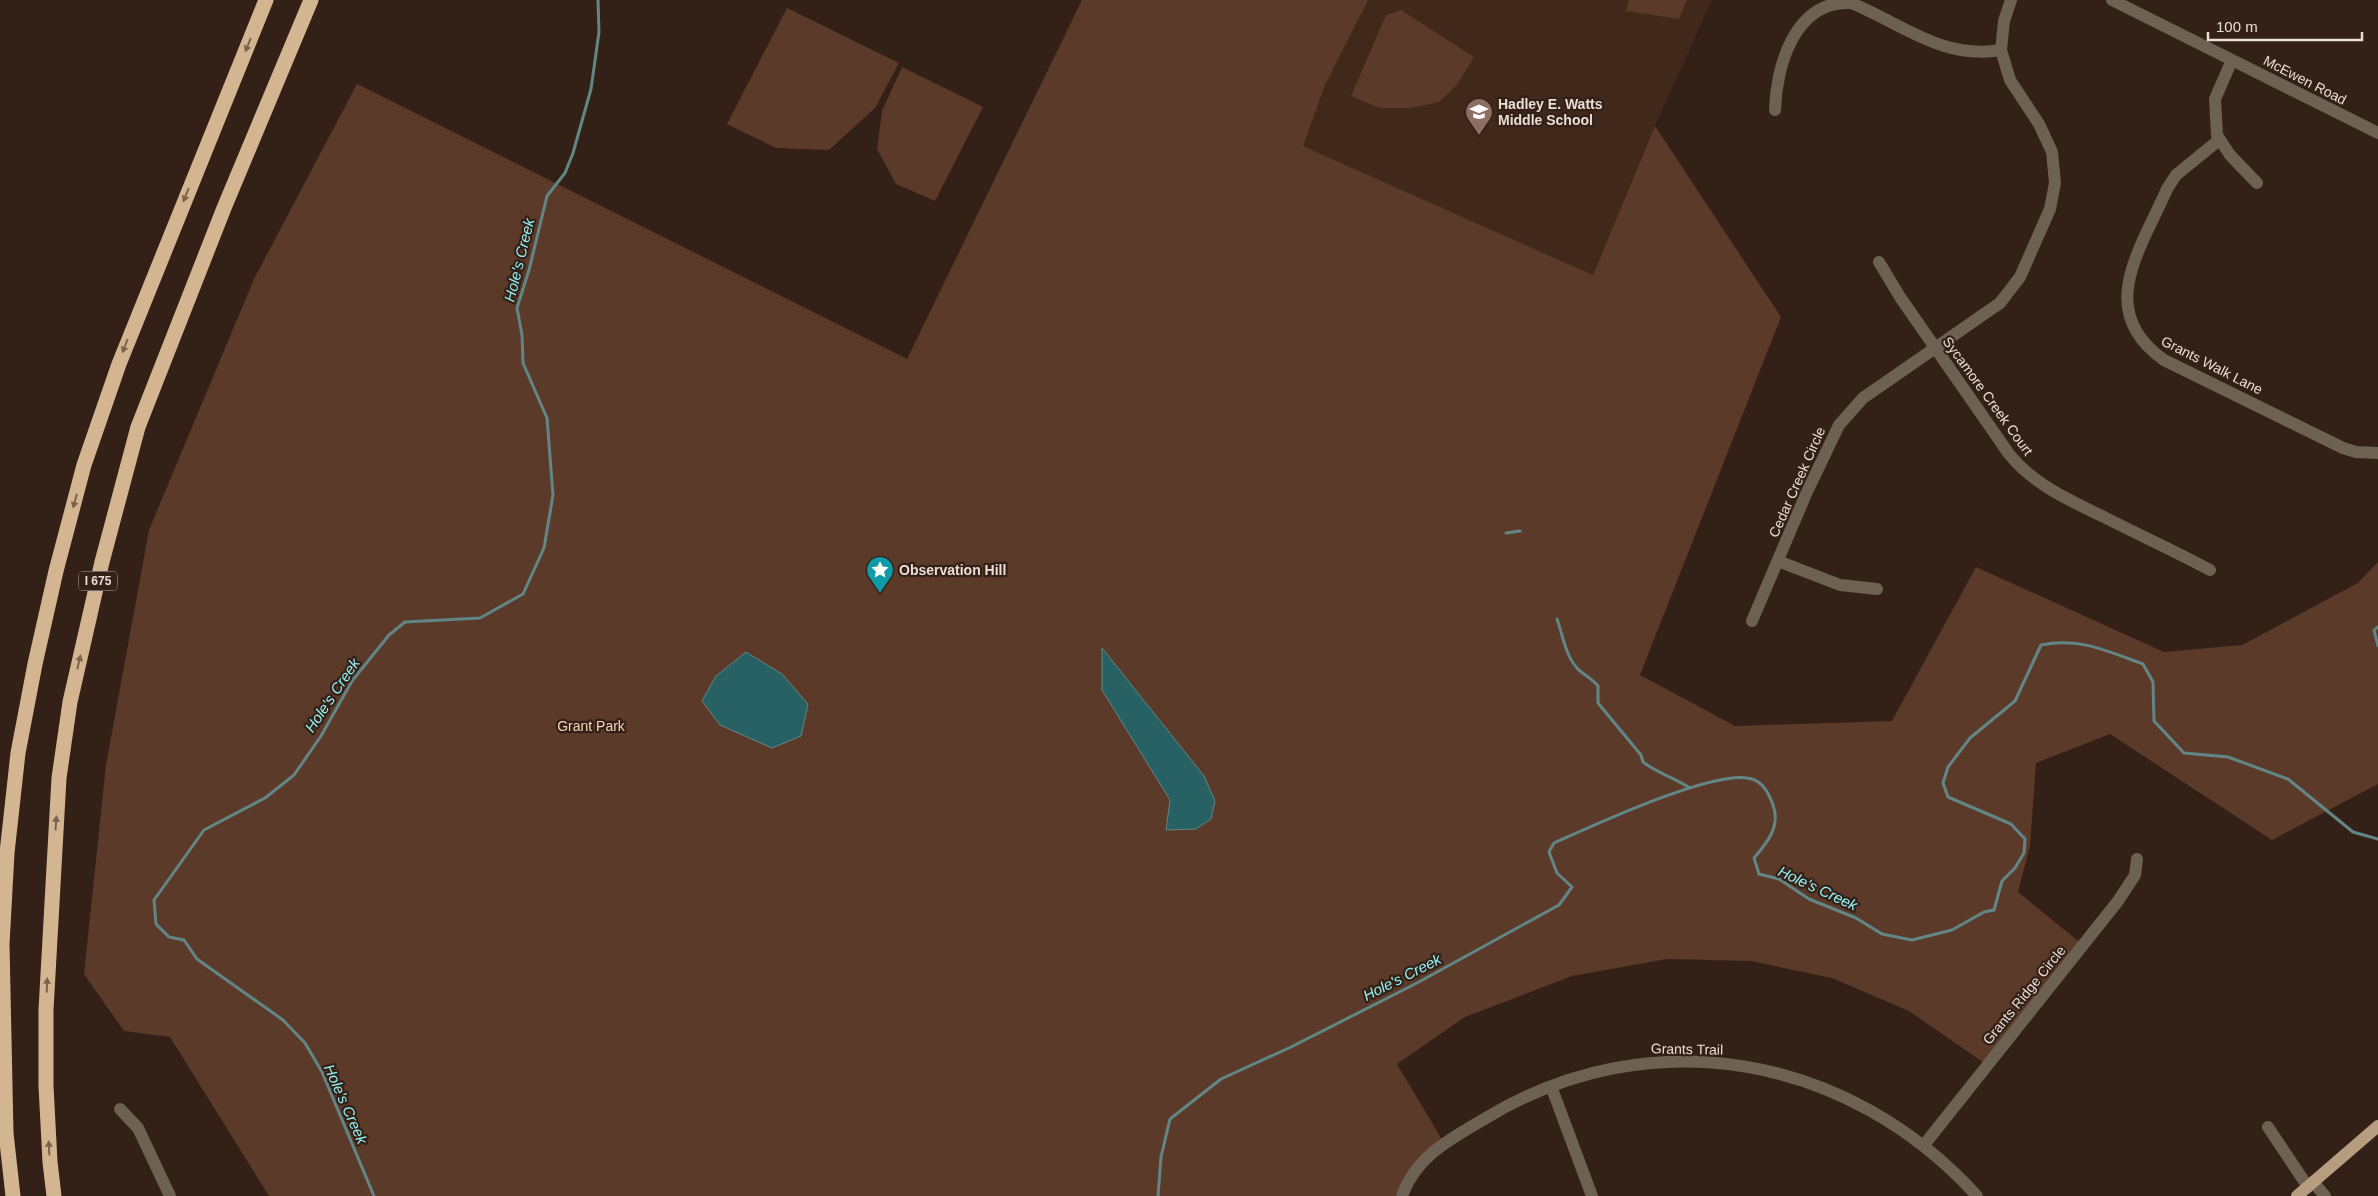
<svg xmlns="http://www.w3.org/2000/svg" width="2378" height="1196" font-family="Helvetica,sans-serif">
<rect width="100%" height="100%" fill="#332016"/>
<path fill="#40281b" d="M1135 0H1712L1655 126 1593 275 1303 146Z"/>
<path fill="#5b3a29" d="M1082 0H1368L1325 85 1303 146 1593 275 1655 126 1781 317 1640 675 1735 726 1892 721 1976 567 2164 652 2242 645 2358 583 2378 562V784L2272 840 2110 734 2036 763 2030 846 2018 892 2083 945 1987 1065 1909 1011 1832 978 1751 961 1667 959 1572 976 1465 1017 1397 1064 1444 1143 1402 1196H269L170 1037 124 1031 84 974 106 765 149 530 254 279 357 84 907 359Z
M1629 0H1687L1679 19 1626 11Z
M787 8 899 63 875 108 829 150 776 148 727 124Z
M1401 10 1474 57 1457 85 1439 102 1411 108H1380L1351 96 1386 15Z
M902 67 983 107 935 201 896 184 877 149 882 111Z"/>
<path fill="#276164" stroke="#628686" d="M1102 648 1204 776 1215 801 1211 819 1196 829 1166 830 1170 800 1102 690Z
M746 652 782 674 808 704 801 736 772 748 720 725 702 701 716 676Z"/>
<g fill="none" stroke-linecap="round" stroke-linejoin="round">
<path stroke="#628686" stroke-width="3" d="M1506 533 1520 531
M1557 619C1563 636 1566 659 1580 671 1586 676 1592 679 1598 686V703L1641 755 1643 762C1657 773 1675 778 1690 788
M2378 627 2374 630 2378 646
M374 1196 322 1072 305 1043 283 1020 197 959 184 940 169 937 156 924 154 900 204 830 265 798 294 775 321 736 352 681 389 635 405 622 480 618 523 594 544 548 553 495 547 418 523 363 522 335 517 308 529 270 547 196 565 173 573 153 591 89 599 32 598 0
M1158 1196 1161 1157 1170 1119 1221 1079 1291 1047 1417 983 1559 905 1572 887 1557 873 1549 852 1554 843C1590 827 1718 767 1752 779 1764 783 1769 794 1773 805 1781 826 1767 843 1754 858L1759 874 1779 879 1809 899 1856 918 1882 934 1912 940 1952 930 1984 912 1994 910 2002 881 2015 868 2024 853 2025 839 2011 824 1948 797 1943 783 1948 767 1970 738 2015 701 2041 645C2079 637 2107 651 2143 664L2153 682 2154 721 2184 753 2228 757 2288 779 2353 832 2378 839"/>
<path stroke="#6d6153" stroke-width="12" d="M2112 0 2378 133
M2232 60 2215 99 2217 135 2230 155 2257 183
M1775 110C1776 68 1794 0 1851 3 1903 24 1942 60 2001 50
M2219 140 2176 175 2167 189C2141 249 2094 311 2164 360L2343 448 2356 452 2378 453
M1879 262 1900 297 2009 454C2034 485 2069 500 2104 517 2139 535 2175 551 2210 570
M1778 561 1840 585 1877 589
M1752 621 1806 494 1839 425 1863 398 2000 303 2020 277 2050 209 2055 183 2052 152 2039 124 2010 80 2001 50 2004 21 2011 0
M1551 1086 1592 1196
M120 1109 138 1128 170 1196
M2268 1127 2308 1187
M1924 1145 2118 901 2135 875 2137 859
M2313 1182 2325 1196
M1402 1196C1416 1156 1452 1138 1486 1118 1651 1018 1849 1055 1977 1196"/>
<path stroke="#b79d80" stroke-width="12" d="M2297 1196 2378 1126"/>
<path stroke="#d4b591" stroke-width="15" d="M13 1196 6 1133 2 944 7 853 18 753 35 664 56 571 84 465 119 364 266 0
M54 1196 50 1162 46 1086V1010L59 778 70 702 102 562 138 427 224 208 311 0"/>
</g>
<defs><path id="oneway-solid" d="M-6-.8H1V-3.2L6.5 0L1 3.2V.8H-6Z" transform="scale(1.25)"/></defs>
<g fill="#7b634d">
<use href="#oneway-solid" transform="translate(248 45) rotate(112)"/>
<use href="#oneway-solid" transform="translate(186 195) rotate(112)"/>
<use href="#oneway-solid" transform="translate(125 346) rotate(111)"/>
<use href="#oneway-solid" transform="translate(75 501) rotate(105)"/>
<use href="#oneway-solid" transform="translate(79 662) rotate(-77)"/>
<use href="#oneway-solid" transform="translate(56 823) rotate(-86)"/>
<use href="#oneway-solid" transform="translate(47 985) rotate(-88)"/>
<use href="#oneway-solid" transform="translate(49 1148) rotate(-93)"/>
</g>
<defs>
<symbol id="school-pin" viewBox="-11 -11 22 30"><path d="M0 17L-7.5 6A9.5 9.5 0 1 1 7.5 6Z" fill="#8d6e63" stroke="#332016"/><path d="M0-5L7-2L0 1L-7-2ZM-4 1L0 2.5L4 1V4Q0 6-4 4Z" fill="#fff"/></symbol>
<symbol id="sight-pin" viewBox="-11 -11 22 30"><path d="M0 17L-7.5 6A9.5 9.5 0 1 1 7.5 6Z" fill="#0f9aa8" stroke="#332016"/><path d="M0-6L1.8-2.2L6-1.7L2.9 1.2L3.7 5.4L0 3.3L-3.7 5.4L-2.9 1.2L-6-1.7L-1.8-2.2Z" fill="#fff"/></symbol>
</defs>
<g fill-rule="evenodd">
<use href="#school-pin" x="1463" y="96" width="32" height="43"/>
<use href="#sight-pin" x="864" y="554" width="32" height="43"/>
</g>
<g text-anchor="middle" dominant-baseline="central" stroke-width="4.5" stroke-linejoin="round" paint-order="stroke">
<rect fill="#332016" stroke="#b3a49c" stroke-width="1" x="79" y="571.5" width="38" height="19" rx="4"/>
<g font-size="12" font-weight="bold" fill="#eadcd6">
<text x="98" y="581">I 675</text>
</g>
<g font-size="14" fill="#eadcd6" stroke="#332016">
<text transform="translate(2305 80) rotate(27)">McEwen Road</text>
<text transform="translate(2212 365) rotate(27)">Grants Walk Lane</text>
<text transform="translate(1988 396) rotate(54)">Sycamore Creek Court</text>
<text transform="translate(1797 482) rotate(-66)">Cedar Creek Circle</text>
<text transform="translate(2024 995) rotate(-51)">Grants Ridge Circle</text>
<text transform="translate(1687 1049) rotate(1)">Grants Trail</text>
</g>
<g font-size="14" font-weight="bold" fill="#eadcd6" stroke="#332016" text-anchor="start">
<text x="1498" y="104">Hadley E. Watts<tspan x="1498" dy="16">Middle School</tspan></text>
<text x="899" y="570">Observation Hill</text>
</g>
<g font-size="14" fill="#fbd2be" stroke="#332016">
<text x="591" y="726">Grant Park</text>
</g>
<g font-size="15" font-style="italic" fill="#94f2f7" stroke="#332016">
<text transform="translate(519 260) rotate(-76)">Hole's Creek</text>
<text transform="translate(332 695) rotate(-56)">Hole's Creek</text>
<text transform="translate(1818 888) rotate(25)">Hole's Creek</text>
<text transform="translate(1402 977) rotate(-27)">Hole's Creek</text>
<text transform="translate(346 1104) rotate(66)">Hole's Creek</text>
</g>
</g>
<path d="M2208 32v8h154v-8" fill="none" stroke="#eadcd6" stroke-width="2.5"/>
<text x="2216" y="32" font-size="15" fill="#eadcd6" stroke="#332016" stroke-width="4" paint-order="stroke">100 m</text>
</svg>
